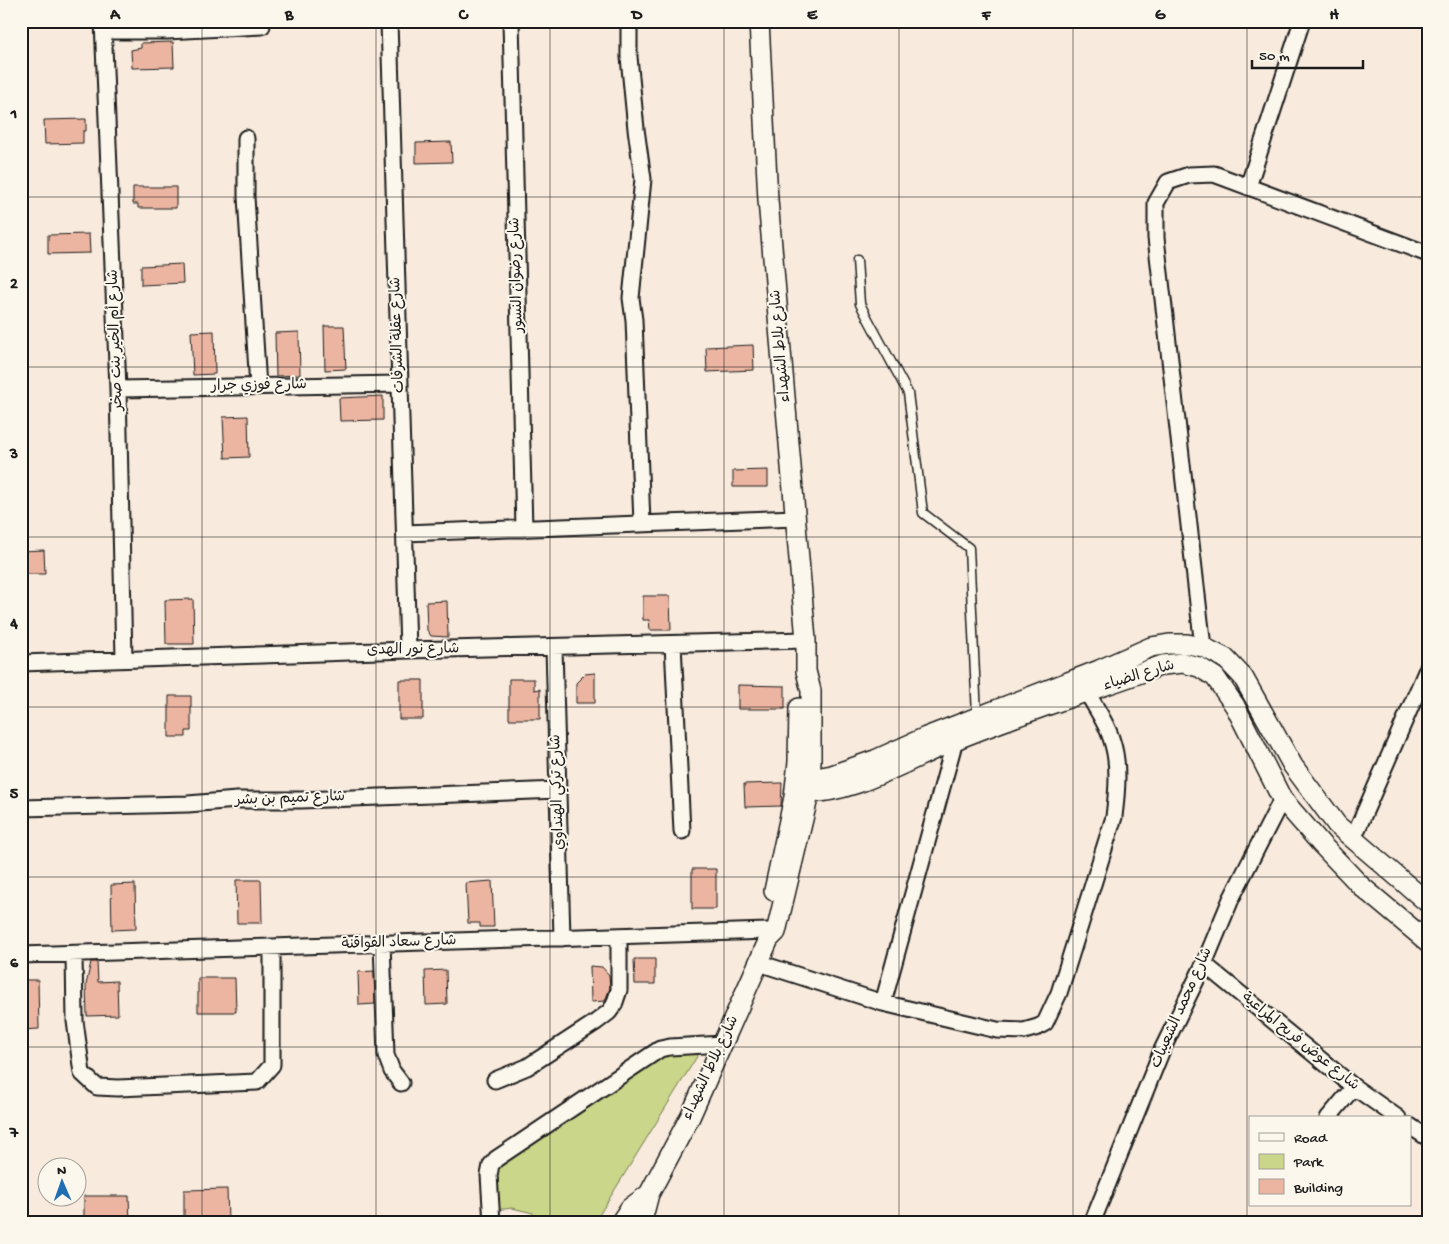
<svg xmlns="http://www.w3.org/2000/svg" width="1449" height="1244" font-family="'Gochi Hand','Playpen Sans Arabic',sans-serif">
<rect width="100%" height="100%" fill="#f8eadd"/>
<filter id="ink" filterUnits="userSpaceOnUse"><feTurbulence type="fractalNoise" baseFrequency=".02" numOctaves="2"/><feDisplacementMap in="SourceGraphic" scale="10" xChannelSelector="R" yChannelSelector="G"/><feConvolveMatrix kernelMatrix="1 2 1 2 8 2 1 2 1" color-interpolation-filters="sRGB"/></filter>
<g filter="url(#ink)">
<path fill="#cad689" stroke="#737952" d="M662 1050H701L598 1217 592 1223H530L533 1213 512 1208 496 1210 494 1169Z"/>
<path fill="#ecb5a1" stroke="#1c1c1c" d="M173 42 174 67 132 68 131 50 141 48V43Z
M86 119V131H83V143L45 144 44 120Z
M451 142 452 162 416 163V143Z
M133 187H176V208H138V204H133Z
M89 234 90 253 48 254V235Z
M182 264 183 283 141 285V266Z
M324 326H344L346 369 325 370Z
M214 331 215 374 193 375 191 332Z
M299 332 300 375 276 376 275 333Z
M753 345 754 370 707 372 706 347Z
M383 396V420L340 421 339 398Z
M248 416 249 457 225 458 223 417Z
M768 470V487H733V471Z
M44 550 45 574H21V551Z
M643 596H670L671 630H650L649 620H643Z
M193 599 194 644H166L165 600Z
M447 601 448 637 431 636 427 630 426 602Z
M595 673V703H576V683L585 674Z
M509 679H534V690L540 689V719H509Z
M399 680H423V719H399Z
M738 685 785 686V709H738Z
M169 696H191V731H186V737H169Z
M782 783 781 806 745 807 744 784Z
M692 869H716V909H692Z
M236 880H261L262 923H237Z
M492 881 494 927H480V923H468L466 883Z
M135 884 136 929 112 930 111 885Z
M634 959H655V984H635Z
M91 962H97L98 982 117 981 118 1015 87 1016 86 985Z
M590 966 602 967 609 975 610 988 605 1001 591 1002Z
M446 970 447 1004 426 1005 425 971Z
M374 971 375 1004 359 1005 358 972Z
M198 978H235L236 1012H198Z
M21 980H38L39 1029 21 1030Z
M227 1189 228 1220 184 1221V1190Z
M84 1196H129L130 1223H84Z"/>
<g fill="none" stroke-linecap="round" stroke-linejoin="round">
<defs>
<path id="service" d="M857 260 860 304 908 393 923 513 969 548 977 716"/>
<path id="minor" d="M103 21 118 389 124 659
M389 21 408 650
M511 21 524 529
M629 21V57L636 129 643 179 631 298 634 320 642 523
M104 31H167L262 26
M246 138V197L258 387
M1248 187 1302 21
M118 389 399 384
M405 533 796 518
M673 644 682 831
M554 647 562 938
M1203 647 1156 238V203L1168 182 1189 175 1214 174 1428 254
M21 663 408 650 806 640
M21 808 188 804 237 800H301L558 790
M1353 839 1428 667
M382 943 386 1055 392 1071 401 1083
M74 954 75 1021 82 1073 97 1087 118 1088 257 1082 272 1065V948
M21 955 768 931 776 932
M759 963 883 1003 997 1030 1024 1031 1038 1027 1045 1023 1059 993 1114 817C1117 791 1120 763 1111 738 1106 722 1095 707 1087 692
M1204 964 1354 1087 1398 1118
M883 1003 955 740
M495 1080 527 1067 596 1022 609 1012 614 1005 619 990V936
M1328 1118 1354 1087
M1410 1126 1428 1138
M492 1223 489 1175 491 1165 496 1159 660 1049 670 1047 723 1044
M1092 1223 1162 1050 1204 964 1231 899 1282 799"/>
<path id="tertiary" d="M797 777 810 779 832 775 875 760 926 737 1099 670 1151 647 1169 644H1187L1203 647 1225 658 1243 677 1293 766 1337 825 1428 903
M795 792C846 799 909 759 955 740 1023 712 1094 690 1163 665L1183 663 1199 667 1215 677 1235 706 1282 799 1322 845 1361 886 1428 942
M774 891 794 797 798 762 799 708
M620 1223 630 1208 649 1194
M639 1223 644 1213 649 1194 690 1117 769 939 776 932 809 794 811 762V691L806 671V640L768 200 759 21"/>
</defs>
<use href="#service" stroke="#1c1c1c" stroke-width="11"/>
<use href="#minor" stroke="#1c1c1c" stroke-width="19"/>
<use href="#tertiary" stroke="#1c1c1c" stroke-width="22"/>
<use href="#service" stroke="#fbf7ec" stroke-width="8"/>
<use href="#minor" stroke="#fbf7ec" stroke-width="15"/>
<use href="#tertiary" stroke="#fbf7ec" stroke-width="19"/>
</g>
</g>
<path fill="none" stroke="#1c1c1c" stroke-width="1" stroke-opacity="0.55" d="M202 21V1223M376 21V1223M550 21V1223M724 21V1223M899 21V1223M1073 21V1223M1247 21V1223M21 197H1428M21 367H1428M21 537H1428M21 707H1428M21 877H1428M21 1047H1428"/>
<g text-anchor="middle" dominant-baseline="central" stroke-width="4" stroke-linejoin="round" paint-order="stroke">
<g font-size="15" fill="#1c1c1c" stroke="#fbf7ec">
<text transform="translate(517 275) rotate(-92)">شارع رضوان النسور</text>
<text transform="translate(398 335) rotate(-92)">شارع عقلة الشرفات</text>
<text transform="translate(116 340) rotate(-92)">شارع أم الخير بنت صخر</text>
<text transform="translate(781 346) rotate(-95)">شارع بلاط الشهداء</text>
<text transform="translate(259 386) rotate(-1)">شارع فوزي جرار</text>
<text transform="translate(413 650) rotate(-1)">شارع نور الهدى</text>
<text transform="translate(1139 676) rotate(-17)">شارع الضياء</text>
<text transform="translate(558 792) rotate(-92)">شارع تركي الهنداوي</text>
<text transform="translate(290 799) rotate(-2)">شارع تميم بن بشر</text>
<text transform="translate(399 943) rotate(-2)">شارع سعاد القواقنة</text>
<text transform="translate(1182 1008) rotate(-66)">شارع محمد الشعيبات</text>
<text transform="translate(1300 1042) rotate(39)">شارع عوض فريح المراعية</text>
<text transform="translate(711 1068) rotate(-65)">شارع بلاط الشهداء</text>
</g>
</g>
<rect width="1449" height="1244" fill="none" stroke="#fbf7ec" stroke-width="55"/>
<rect x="1249" y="1116" width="162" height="90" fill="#fbf7ec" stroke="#a29f99"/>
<rect x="1259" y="1133" width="25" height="8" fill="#fbf7ec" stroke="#a29f99"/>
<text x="1294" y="1142" font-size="15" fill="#1c1c1c">Road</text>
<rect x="1259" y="1154" width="25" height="15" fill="#cad689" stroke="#a29f99"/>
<text x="1294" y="1166" font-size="15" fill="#1c1c1c">Park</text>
<rect x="1259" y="1179" width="25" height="15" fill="#ecb5a1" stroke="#a29f99"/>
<text x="1294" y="1192" font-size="15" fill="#1c1c1c">Building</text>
<g transform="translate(62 1182) rotate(358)"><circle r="24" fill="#fbf7ec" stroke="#a29f99"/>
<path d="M0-4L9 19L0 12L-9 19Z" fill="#1f6fb2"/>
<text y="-8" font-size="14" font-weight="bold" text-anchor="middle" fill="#1c1c1c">N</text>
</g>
<path d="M1252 60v8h111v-8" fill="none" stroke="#1c1c1c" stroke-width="2.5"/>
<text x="1259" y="60" font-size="15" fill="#1c1c1c" stroke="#fbf7ec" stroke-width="4" paint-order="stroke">50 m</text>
<rect x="28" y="28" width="1394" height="1188" fill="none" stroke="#1c1c1c" stroke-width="2"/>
<g font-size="16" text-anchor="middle" font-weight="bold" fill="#1c1c1c">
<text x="115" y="19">A</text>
<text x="289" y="19">B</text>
<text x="463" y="19">C</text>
<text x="637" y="19">D</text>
<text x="812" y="19">E</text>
<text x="986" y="19">F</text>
<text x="1160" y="19">G</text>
<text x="1334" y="19">H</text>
<text x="14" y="118">1</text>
<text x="14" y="288">2</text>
<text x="14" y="458">3</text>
<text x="14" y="628">4</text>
<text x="14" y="798">5</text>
<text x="14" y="967">6</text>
<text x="14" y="1137">7</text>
</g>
</svg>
